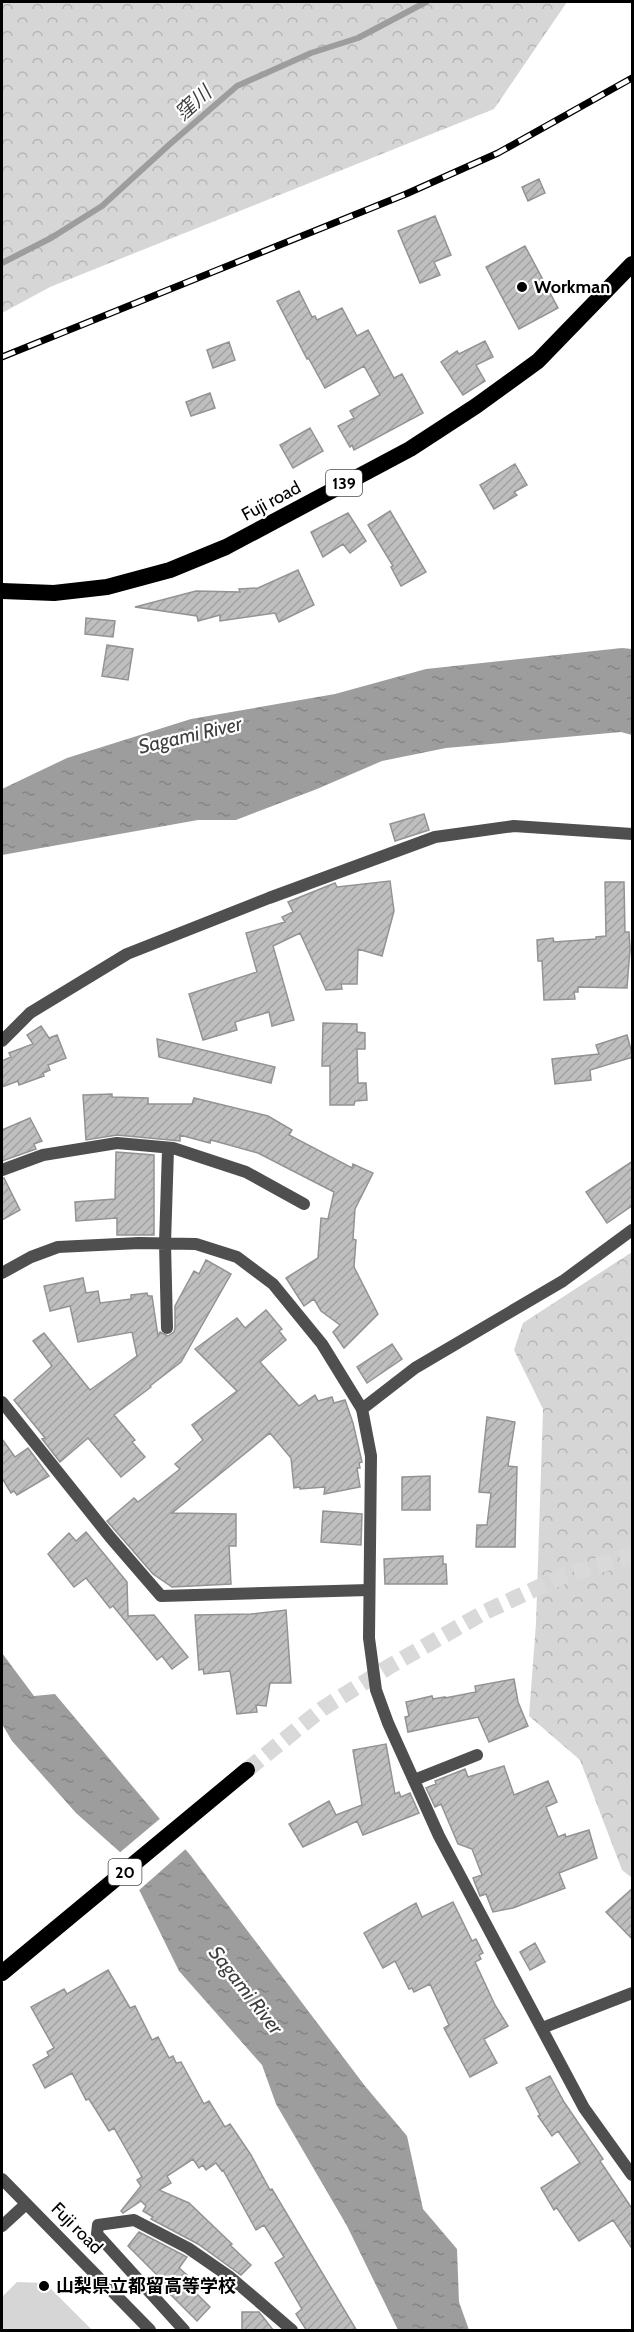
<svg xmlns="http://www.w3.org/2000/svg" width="634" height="2332" font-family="Cabin,'Noto Sans JP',sans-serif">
<defs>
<pattern id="forest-crowns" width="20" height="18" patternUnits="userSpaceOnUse" patternTransform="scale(1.5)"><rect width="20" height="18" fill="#d6d6d6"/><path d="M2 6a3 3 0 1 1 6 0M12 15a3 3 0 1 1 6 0" fill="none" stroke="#b6b6b6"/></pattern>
<pattern id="water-ripples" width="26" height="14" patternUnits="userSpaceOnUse" patternTransform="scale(1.5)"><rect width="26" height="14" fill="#9d9d9d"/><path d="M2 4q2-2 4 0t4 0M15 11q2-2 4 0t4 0" fill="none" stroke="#858585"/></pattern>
<pattern id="building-hatch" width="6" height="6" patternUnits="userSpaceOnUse" patternTransform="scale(1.5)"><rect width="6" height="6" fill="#bfbfbf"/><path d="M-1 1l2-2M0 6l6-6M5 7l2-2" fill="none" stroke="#a2a2a2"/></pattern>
</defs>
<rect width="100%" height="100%" fill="#fff"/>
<path fill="url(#forest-crowns)" d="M2 2H567L494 109 50 287 2 313Z
M632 1252V1878L622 1870 580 1760 529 1716 536 1623 543 1409 514 1350 523 1323Z"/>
<path fill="#d6d6d6" d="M17 2282 45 2283 92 2330H2V2297Z"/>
<path fill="url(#water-ripples)" d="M622 648 632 649V735L621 732 446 748 382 761 317 789 236 820H198L2 855V789L67 758 191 719 335 694 426 669Z
M2 1653 34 1696 55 1694 191 1856 365 2086 407 2136 423 2209 457 2249 459 2302 469 2330H398L347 2226 276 2104 262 2065 179 1971 121 1853 76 1813 12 1741 2 1724Z"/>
<path fill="#fff" d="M162 1817 188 1847 137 1892 118 1854Z"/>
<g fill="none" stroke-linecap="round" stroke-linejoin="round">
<path stroke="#9d9d9d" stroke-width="6" d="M2 263 51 238 102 206 170 144 237 86 311 53 358 38 426 2"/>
</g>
<path fill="url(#building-hatch)" stroke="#939393" stroke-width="1.5" d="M539 179 545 193 528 201 522 187Z
M435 216 451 255 434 262 440 275 420 283 398 231Z
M525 246 558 308 519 329 486 267Z
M299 291 312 317 315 316 317 320 342 308 357 336 368 330 394 378 402 374 423 413 354 450 352 445 350 447 338 426 354 418 350 411 380 395 364 366 325 388 309 359H307L277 301Z
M485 341 493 357 476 365 485 381 463 395 441 362 457 351 459 354Z
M229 342 235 360 213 368 207 350Z
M210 393 215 408 191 416 186 402Z
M310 428 323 451 293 468 280 445Z
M515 464 527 485 514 492 517 495 494 509 480 485Z
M390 511 426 572 401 586 391 567 393 566 368 525Z
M348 513 366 541 350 553 343 544 323 557 311 532Z
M298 570 314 605 279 622 275 613 220 621V615L198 621 197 616 135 607 196 591 240 592 239 589 258 588Z
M86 618 115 621 113 637 85 634Z
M107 645 133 649 128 680 102 676Z
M424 814 429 830 395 841 390 824Z
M390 881 394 911 382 956 358 949 357 984H341L342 989 326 990 300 933 273 946 294 1020 272 1026 269 1012 235 1022 237 1030 203 1040 189 994 257 972 246 933 285 922 282 917 293 912 288 902 335 883 337 887Z
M605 882H624L625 932H629L630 949 627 988 578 987V992H574L575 999 544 1000 542 961H538L537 940 553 938 554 942 596 939V937L606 936Z
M323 1023 357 1024V1032L365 1033V1049H357L358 1083H366L367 1100 355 1101 354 1105H330V1066H322Z
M41 1026 49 1038 57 1035 66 1058 48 1065 50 1070 43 1073 44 1076 19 1085 18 1081 2 1087V1061L11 1057 9 1053 33 1044 27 1035Z
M627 1035 633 1057 590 1070 591 1080 555 1084 552 1059 599 1054 596 1045Z
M157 1039 275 1067 271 1083 159 1057Z
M112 1094V1097L148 1098V1104H192L194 1098 268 1116 292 1130 289 1135 352 1168 353 1164 373 1173 355 1209 353 1239 356 1240 354 1267 378 1314 344 1348 333 1332 340 1325 321 1311 314 1299 304 1306 286 1278 318 1258 321 1218 328 1219 334 1192 258 1153 211 1140 210 1143 180 1135V1141L117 1135 86 1140 83 1095Z
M30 1118 42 1141 34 1144 36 1149 2 1161V1130Z
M116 1152 154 1155V1235H117V1218L76 1221 75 1202 115 1199Z
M633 1161V1205L607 1223 586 1192Z
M2 1178H4L20 1210 2 1220Z
M206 1260 231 1274 181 1362 150 1386 151 1387 114 1415 135 1440 132 1442 145 1457 121 1477 88 1438 60 1462 42 1439 45 1438 14 1400 52 1366 33 1341 44 1333 90 1390 137 1356 132 1332 78 1342 70 1306 50 1311 44 1286 83 1278 86 1293 98 1291 100 1303 131 1299V1295L147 1293 148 1296H152L158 1336 160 1332 168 1336 174 1332 175 1328V1306L194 1271 199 1274Z
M266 1310 282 1329 279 1331 286 1340 260 1362 299 1406 315 1395 318 1401 332 1397 334 1403 345 1400 353 1423 362 1462 359 1463 360 1468H357L360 1487 324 1494 325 1487 300 1489V1487L294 1488 291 1458 270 1433 172 1513 236 1514V1546H229L231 1584 172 1587 153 1574 107 1521 134 1498 138 1502 180 1469 175 1464 203 1440 192 1425 237 1391 195 1349 237 1318 245 1328Z
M392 1344 402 1359 367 1383 357 1367Z
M487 1417 515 1422 508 1466 517 1467 515 1547H476L477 1525H487L491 1493 479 1492Z
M2 1439 15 1457 28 1448 49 1476 17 1495 14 1491 11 1493 2 1478Z
M430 1476V1510H402V1477Z
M323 1511 362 1514 361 1545 321 1542Z
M86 1532 127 1582 128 1616 154 1615 188 1657 172 1669 162 1656 157 1660 113 1606 110 1608 86 1578 74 1587 48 1554 69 1533 76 1541Z
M443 1556V1564H446L447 1584H385L384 1559Z
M286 1610 291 1683H270L266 1706 256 1705 257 1712 237 1714 230 1671 204 1674 203 1669 199 1670 195 1615 251 1614Z
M514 1679 518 1702 528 1726 489 1742 478 1717 408 1732 405 1717 409 1716 406 1702 432 1696 433 1699 445 1697V1698L476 1692 475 1686Z
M386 1744 395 1794 399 1792 401 1797 410 1793 419 1813 363 1835 357 1821 303 1847 289 1824 329 1801 336 1815 362 1805 353 1750Z
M504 1766 514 1795 548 1781 557 1802 546 1807 558 1837 565 1834 566 1837 589 1830 597 1858 559 1873 565 1888 513 1908 493 1912 486 1894 480 1896 473 1878 482 1875 472 1849 458 1844 441 1804 435 1807 426 1788 436 1784 435 1781 465 1769 468 1777Z
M633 1888V1940L606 1912Z
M453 1902 472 1941 476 1939 483 1953 479 1955 481 1959 475 1962 495 2005 508 2026 484 2039 497 2063 470 2077 444 2028 449 2025 430 1984 414 1992 412 1988 409 1989 395 1961 383 1968 364 1933 416 1903 422 1917Z
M535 1943 545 1962 530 1970 520 1952Z
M108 1970 130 2008 135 2006 152 2040 158 2037 169 2058 173 2056 176 2063 181 2062 204 2104 209 2101 225 2127 230 2124 251 2155 270 2190 272 2189 357 2331H307L296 2314 302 2309 275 2263 284 2257 264 2225 256 2230 223 2170 222 2171 216 2163 206 2170 203 2165 199 2168 193 2159 167 2176 171 2183 159 2190 189 2203 232 2244 230 2245 251 2265 241 2275 198 2244 151 2219 153 2217 143 2211 146 2206 141 2201 123 2213 121 2211 141 2186 137 2180 142 2177 114 2128 109 2131 89 2099 86 2100 72 2073 45 2088 33 2065 49 2056 47 2052 54 2048 31 2007 64 1989 67 1994Z
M550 2076 564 2102 603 2159 600 2161 633 2210V2250L613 2220 579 2241 557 2208 554 2210 541 2188 580 2163 558 2131 552 2136 538 2116 540 2115 526 2088Z
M139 2232 187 2257 179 2268 187 2275 184 2277 189 2282 187 2284 210 2307 197 2321 154 2278 157 2275 128 2246Z
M242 2312H259L274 2331H242Z"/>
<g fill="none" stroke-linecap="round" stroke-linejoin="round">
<path stroke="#d9d9d9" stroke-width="16" stroke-dasharray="16 8" stroke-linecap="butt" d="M247 1770 322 1709 390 1666 485 1612 561 1577 632 1555"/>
<path stroke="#4f4f4f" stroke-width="12" d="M2 1041 30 1013 127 954 269 898 435 837 514 826 632 834
M2 1170 43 1155 117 1143 173 1148 246 1172 304 1204
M2 1273 31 1257 58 1247 139 1243 196 1244 237 1257 273 1284 322 1344 362 1409
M167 1328 165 1243 168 1149
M2 1402 110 1537 161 1596 369 1590
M414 1780 477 1755
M542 2028 632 1993
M2 2226 26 2204
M184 2330 97 2234 98 2225 134 2220 188 2248 230 2277 292 2330"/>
<path stroke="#4f4f4f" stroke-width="12" d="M632 1230 563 1281 415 1368 362 1409 371 1456 369 1638 376 1690 388 1723 439 1836 584 2108 632 2175
M2 2179 150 2330"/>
<path stroke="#000" stroke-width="16" d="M2 591 54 593 107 587 170 570 226 547 410 449 476 406 538 361 632 264
M2 1973 247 1770"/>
<defs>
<path id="rail" d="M2 357 406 194 498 153 632 78"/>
</defs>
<use href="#rail" stroke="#000" stroke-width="7"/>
<use href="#rail" stroke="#fff" stroke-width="4.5" stroke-dasharray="14" stroke-linecap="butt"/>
</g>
<g fill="#000" stroke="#fff" stroke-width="2">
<circle cx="522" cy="287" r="6"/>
<circle cx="44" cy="2286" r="6"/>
</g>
<g text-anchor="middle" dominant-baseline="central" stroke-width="4.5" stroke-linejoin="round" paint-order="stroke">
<g fill="#fff" stroke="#4c4c4c" stroke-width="1.5">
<rect x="326" y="470" width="36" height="26" rx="4.5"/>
<rect x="108.5" y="1859" width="33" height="26" rx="4.5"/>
</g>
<g font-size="16" font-weight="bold" fill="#000">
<text x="344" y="483">139</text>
<text x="125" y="1872">20</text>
</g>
<g font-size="18" font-weight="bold" fill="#000" stroke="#fff" text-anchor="start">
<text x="534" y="287">Workman</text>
<text x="56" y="2286">山梨県立都留高等学校</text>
</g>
<g font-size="18" fill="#000" stroke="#fff">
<text transform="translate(271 501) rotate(-28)">Fuji road</text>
<text transform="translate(77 2228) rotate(45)">Fuji road</text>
</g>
<g font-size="20" font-style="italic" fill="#3e3e3e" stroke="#fff">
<text transform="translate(193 103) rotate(-42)">窪川</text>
<text transform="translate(190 735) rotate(-13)">Sagami River</text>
<text transform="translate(246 1990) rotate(52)">Sagami River</text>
</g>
</g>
<rect width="634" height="2332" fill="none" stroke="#000000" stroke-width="6"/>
</svg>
